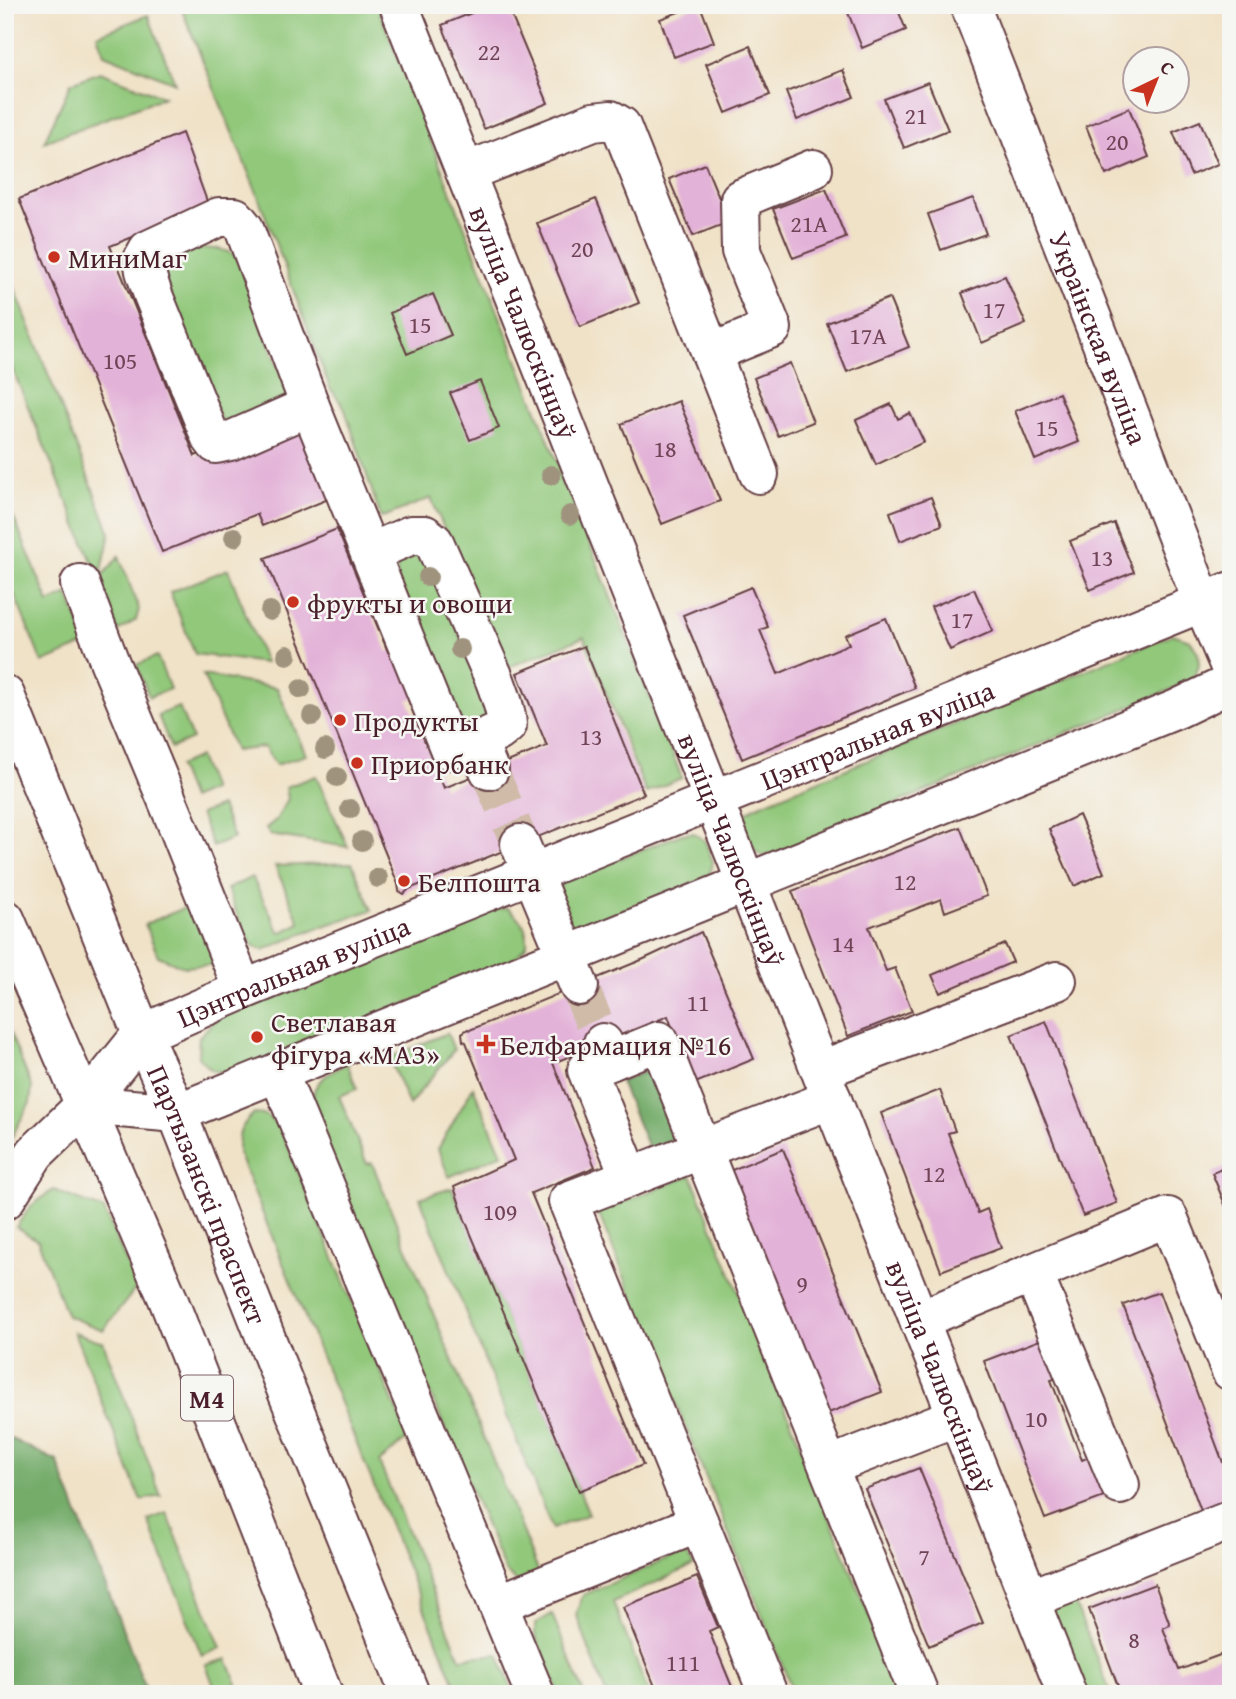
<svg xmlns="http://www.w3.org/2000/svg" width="1236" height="1699" font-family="'Gentium Book Plus',serif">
<rect width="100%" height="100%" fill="#f6f6f2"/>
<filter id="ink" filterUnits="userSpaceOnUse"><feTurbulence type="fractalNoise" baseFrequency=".0143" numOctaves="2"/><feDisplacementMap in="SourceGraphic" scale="14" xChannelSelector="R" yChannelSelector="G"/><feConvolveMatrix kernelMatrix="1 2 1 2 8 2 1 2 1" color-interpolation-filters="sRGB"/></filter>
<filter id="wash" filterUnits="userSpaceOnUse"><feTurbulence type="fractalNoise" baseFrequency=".00686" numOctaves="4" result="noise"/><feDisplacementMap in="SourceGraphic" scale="28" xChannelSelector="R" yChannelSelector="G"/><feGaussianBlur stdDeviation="1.57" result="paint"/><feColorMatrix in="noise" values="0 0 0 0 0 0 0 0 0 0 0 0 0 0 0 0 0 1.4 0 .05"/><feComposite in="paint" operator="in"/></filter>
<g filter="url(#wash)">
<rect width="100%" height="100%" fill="#f0e2c7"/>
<path fill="#91c87a" stroke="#6e7452" stroke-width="2" d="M180 5H377L682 778 646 793 584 637 504 669 431 498 381 518 344 407 330 388 256 191Z
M148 15 175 83 104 54 97 35Z
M100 72 164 97 44 142 71 83Z
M187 248 220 249 236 255 289 396 223 425 159 272Z
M5 263 110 533 100 579 119 556 139 609 136 620 118 631 100 581 5 351Z
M5 497 49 603 68 594 87 644 42 663 5 571Z
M420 552 433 562 490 719 466 729 454 719 397 577V561Z
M228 569 265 663 195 654 170 592Z
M1173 634 1190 640 1198 653 1199 666 1192 681 776 853 762 856C744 843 740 834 746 813L757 806Z
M157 656 170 689 149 697 136 665Z
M203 675 277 688 306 755 276 765 264 747 235 751Z
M179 707 192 739 171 748 158 715Z
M199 757 212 790 191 799 178 766Z
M316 776 348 847 270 835 266 828 276 820 288 799 286 787Z
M221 806 234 838 213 847 200 814Z
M694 833 705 841 713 862 710 873 702 880 585 926 571 925 556 892 565 880 682 834Z
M352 863 372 910 306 932 264 950 254 947 245 935 227 889 252 877 280 933 300 923 275 866Z
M194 904 218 964 184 967 158 956 145 924Z
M508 908C522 921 528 926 527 945L515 959 237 1073 213 1071 198 1057 199 1037 216 1019 490 909Z
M5 1021 32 1087 30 1103 7 1146 5 1145Z
M447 1033 454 1050 409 1105 389 1058Z
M347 1063 357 1089 339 1096 367 1164 372 1163 541 1578 518 1583 505 1571 316 1122C307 1084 317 1081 347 1063Z
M473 1087 502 1154 449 1177 438 1149Z
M253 1114 266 1115 280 1127 408 1438 379 1462 460 1658 498 1654 514 1694H459L238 1153C238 1134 239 1128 253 1114Z
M691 1175 901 1694H794L598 1212Z
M452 1188 589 1514 552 1529 420 1198Z
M53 1190 104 1210 137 1287 103 1330 67 1316 38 1241 16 1227 31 1206Z
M74 1332 103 1342 161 1496 141 1500Z
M167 1513 221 1648 202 1656 148 1520Z
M684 1552 694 1565 613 1602 649 1694H606L576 1614 583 1595Z
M1072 1596 1111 1694H1082L1047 1606Z
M552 1614 584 1694H560L535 1635V1624Z
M227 1659 241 1694H217L206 1665Z"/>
<path fill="#74ac6a" stroke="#5f664a" stroke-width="2" d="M656 1067 685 1135 649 1150 620 1082Z
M5 1436 57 1461 148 1694H5Z"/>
<g id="blocks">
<path fill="#e3b2d8" d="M491 5H507L548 103 484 129 442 25Z
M697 5H700L714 42 674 57 660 19Z
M845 5H896L906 30 862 48Z
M750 46 770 95 726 113 706 64Z
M843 70 854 97 797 120 786 92Z
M928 82 948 130 904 148 884 99Z
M1129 108 1149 157 1106 175 1086 126Z
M1200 121 1218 164 1191 175 1173 132Z
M182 133 208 204 168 223 110 246 195 456 222 446 301 424 331 498 262 526 257 514 162 552 19 199Z
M705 164 729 222 693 236 669 179Z
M826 189 846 238 793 258 773 209Z
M973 198 986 234 941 250 928 214Z
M596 199 639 303 580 327 537 223Z
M1005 276 1026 324 982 343 962 293Z
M433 294 451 335 407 354 390 313Z
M889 298 909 347 847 372 827 323Z
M790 363 813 422 778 436 754 378Z
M480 381 499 428 470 440 450 393Z
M1059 393 1079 442 1035 460 1015 411Z
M679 401 720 501 662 524 621 424Z
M891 404 898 419 910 413 924 442 876 465 856 420Z
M931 497 942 525 900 541 890 512Z
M1114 523 1134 572 1090 590 1070 541Z
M337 529 388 652 399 647 418 696 408 700 444 788 547 746 517 673 584 646 644 794 409 889 404 894 399 891 398 884 265 558Z
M751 587 768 627 760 630 778 674 849 644 845 635 886 618 915 688 742 759 683 615Z
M974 589 993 631 950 650 931 607Z
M1079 815 1104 873 1074 886 1049 829Z
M960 827 987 896 945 912 941 899 869 927 886 971 895 968 912 1011 848 1036 792 891Z
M701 932 754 1059 693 1084 668 1016 553 1063 595 1167 531 1193 643 1465 579 1491 465 1220 454 1187 514 1160 466 1042 463 1041 462 1033 468 1029 470 1030 644 959Z
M1005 944 1013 962 940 993 932 975Z
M1046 1021 1117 1203 1083 1216 1011 1035Z
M940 1090 955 1131 948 1133 978 1213 987 1209 1001 1248 941 1271 881 1113Z
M783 1149 882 1392 821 1416 722 1174Z
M1231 1165V1219L1212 1173Z
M1159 1292 1231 1484V1505L1203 1516 1123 1305Z
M1045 1338 1060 1377 1051 1380 1082 1460 1092 1456 1107 1496 1045 1519 984 1361Z
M919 1468 983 1623 929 1646 865 1489Z
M697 1577 718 1627 709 1631 735 1694H658L623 1607Z
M1155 1584 1170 1625 1163 1628 1179 1670 1231 1651V1694H1121L1089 1609Z"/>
</g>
</g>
<g filter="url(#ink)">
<use href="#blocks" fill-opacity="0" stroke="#633c42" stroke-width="2"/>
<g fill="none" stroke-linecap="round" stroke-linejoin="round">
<path stroke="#cfbba8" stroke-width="38" stroke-dasharray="38 19" stroke-linecap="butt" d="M489 770 520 844
M579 986 603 1043"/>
<defs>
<g id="minor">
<path id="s1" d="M399 5 1067 1694"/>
<path id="s2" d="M970 5 1203 603 1231 669"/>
<path d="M466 172 593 122 611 120 621 126 759 474"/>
<path d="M711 353 772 328 741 251 740 199 813 169"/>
<path d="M310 406 230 441 216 444 210 436 153 295 145 271 143 259 148 250 219 217H235L244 228 301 382 312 411 450 750 477 741 489 770"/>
<path d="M370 553 411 535H425L434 542 494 678C500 694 506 709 507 725L498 732 477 741"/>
<path d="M80 584 110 663 175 819 243 990"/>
<path d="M520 844 579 986"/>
<path d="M610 1061 659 1041 919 1694"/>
<path d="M821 1070 1057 981"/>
<path d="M278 1072 535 1694"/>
<path d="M85 1105 177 1113 1177 709 1231 683"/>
<path d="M630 1177 832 1099"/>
<path id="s3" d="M5 1200 35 1153 85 1105 142 1034 243 990 1231 591"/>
<path d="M1033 1273 1120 1485"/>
<path d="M919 1320 1168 1217 1231 1371"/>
<path d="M829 1466 958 1416"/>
<path d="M699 1523 768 1694"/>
<path d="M1030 1599 1231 1520"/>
<path d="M498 1604 699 1523 568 1201 630 1177 587 1070 610 1061 603 1043"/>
</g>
<g id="major">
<path id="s4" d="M5 695 142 1034 177 1113 284 1384 410 1694"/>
<path d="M5 919 168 1299 323 1694"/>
</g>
</defs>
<use href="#minor" stroke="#633c42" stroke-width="42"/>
<use href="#major" stroke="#633c42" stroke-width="42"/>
<use href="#minor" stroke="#fff" stroke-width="38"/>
<use href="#major" stroke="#fff" stroke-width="38"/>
</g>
<g fill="#a0937e">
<circle cx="551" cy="475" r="10"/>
<circle cx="570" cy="515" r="10"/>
<circle cx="234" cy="537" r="10"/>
<circle cx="428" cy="577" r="10"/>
<circle cx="270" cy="611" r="10"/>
<circle cx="460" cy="649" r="10"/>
<circle cx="287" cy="655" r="10"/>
<circle cx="301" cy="689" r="10"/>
<circle cx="312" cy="716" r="10"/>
<circle cx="325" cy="749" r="10"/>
<circle cx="337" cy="777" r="10"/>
<circle cx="350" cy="809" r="10"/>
<circle cx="362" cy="841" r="10"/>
<circle cx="378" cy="878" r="10"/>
</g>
</g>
<g fill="#c8321e" stroke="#f6f6f2" stroke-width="2.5">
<circle cx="54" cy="257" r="7"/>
<circle cx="293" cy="602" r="7"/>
<circle cx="340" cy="720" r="7"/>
<circle cx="357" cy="763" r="7"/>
<circle cx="404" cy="881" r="7"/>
<circle cx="257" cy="1037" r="7"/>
<path d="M482.5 1033.5h7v7h7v7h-7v7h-7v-7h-7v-7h7z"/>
</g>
<g text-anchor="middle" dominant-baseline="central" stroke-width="5" stroke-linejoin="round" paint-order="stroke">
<g font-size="24" fill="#704456">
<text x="489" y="51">22</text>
<text x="916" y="115">21</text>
<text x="1117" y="141">20</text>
<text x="809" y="223">21А</text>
<text x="582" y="248">20</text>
<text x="994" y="309">17</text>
<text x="420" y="324">15</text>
<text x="868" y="335">17А</text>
<text x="120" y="360">105</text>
<text x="1047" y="427">15</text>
<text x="665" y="448">18</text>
<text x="1102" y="557">13</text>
<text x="962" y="619">17</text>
<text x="591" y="736">13</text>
<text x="905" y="881">12</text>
<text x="843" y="943">14</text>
<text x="698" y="1002">11</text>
<text x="934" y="1173">12</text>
<text x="500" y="1211">109</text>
<text x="802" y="1283">9</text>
<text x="1036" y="1418">10</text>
<text x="924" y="1556">7</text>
<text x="1134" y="1639">8</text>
<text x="683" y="1662">111</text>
</g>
<rect fill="#f6f6f2" stroke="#7e6067" stroke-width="2" x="181" y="1375.5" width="52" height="45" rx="5"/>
<g font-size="26" font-weight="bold" fill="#4a1f2b">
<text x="207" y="1398">М4</text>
</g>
<g font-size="28" fill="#4a1f2b" stroke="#f6f6f2" text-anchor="start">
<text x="68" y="257">МиниМаг</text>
<text x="307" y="602">фрукты и овощи</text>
<text x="354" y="720">Продукты</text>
<text x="371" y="763">Приорбанк</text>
<text x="418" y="881">Белпошта</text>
<text x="271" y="1021">Светлавая<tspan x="271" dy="32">фігура «МАЗ»</tspan></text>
<text x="500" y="1044">Белфармация №16</text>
</g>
<g font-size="28" fill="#4a1f2b" stroke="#f6f6f2">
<text stroke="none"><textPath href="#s1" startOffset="341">вуліца Чалюскінцаў</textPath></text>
<text stroke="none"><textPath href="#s2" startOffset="357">Украінская вуліца</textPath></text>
<text stroke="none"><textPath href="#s3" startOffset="1010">Цэнтральная вуліца</textPath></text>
<text stroke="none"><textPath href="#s1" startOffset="908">вуліца Чалюскінцаў</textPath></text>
<text stroke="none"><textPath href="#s3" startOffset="380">Цэнтральная вуліца</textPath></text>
<text stroke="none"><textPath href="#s4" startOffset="539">Партызанскі праспект</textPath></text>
<text stroke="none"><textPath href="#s1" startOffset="1475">вуліца Чалюскінцаў</textPath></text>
</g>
</g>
<rect width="1236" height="1699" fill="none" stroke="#f6f6f2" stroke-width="28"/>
<g transform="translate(1156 80) rotate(43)"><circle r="33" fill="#f6f6f2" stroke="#b1a0a2" stroke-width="2"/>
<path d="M0-5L12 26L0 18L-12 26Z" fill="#c8321e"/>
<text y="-10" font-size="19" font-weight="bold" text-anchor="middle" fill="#4a1f2b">С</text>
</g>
</svg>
